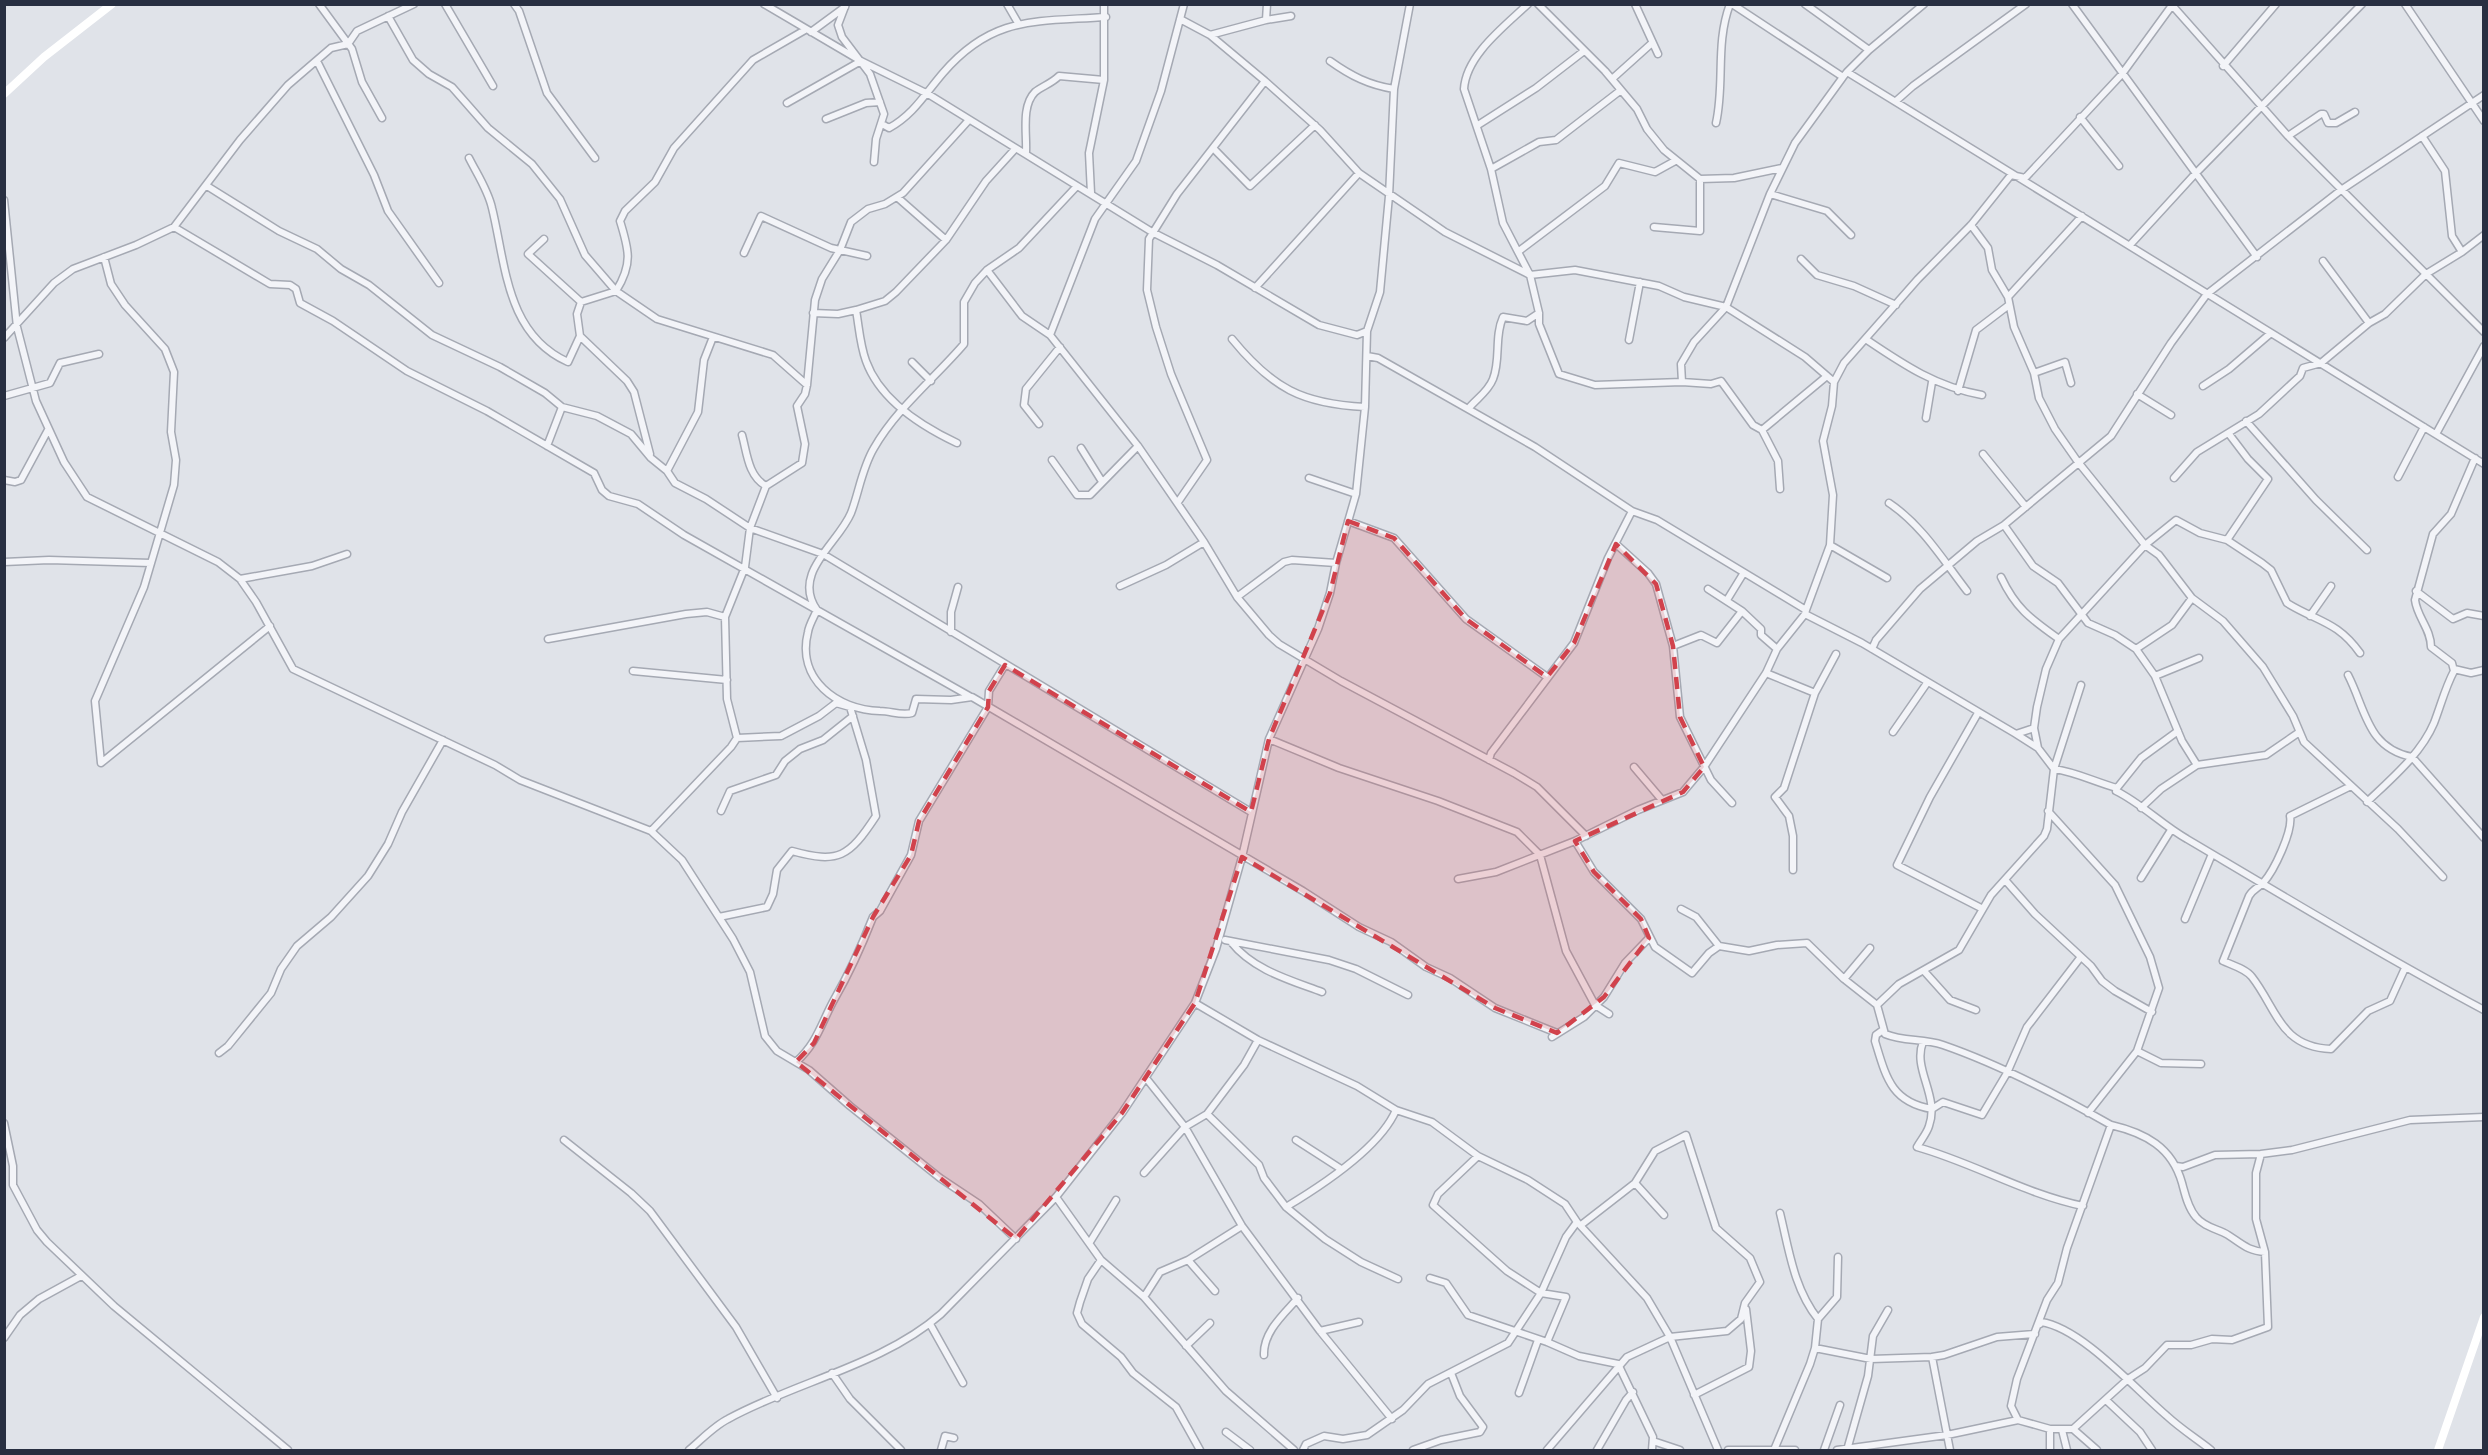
<svg xmlns="http://www.w3.org/2000/svg" width="2488" height="1455" font-family="Ubuntu,sans-serif">
<rect width="100%" height="100%" fill="#e0e3e9"/>
<g fill="none" stroke-linecap="round" stroke-linejoin="round">
<defs>
<path id="street" d="M319 4 352 49 362 82 382 118
M445 4 493 86
M514 4 519 11 547 93 595 158
M764 4 861 61 928 94 1152 232 1217 265 1319 325 1357 335 1367 331
M846 4 838 25 842 37 870 74 884 114 876 139 874 162
M1007 4 1018 23
M1184 4 1161 91 1136 161 1095 219 1050 335 1138 446 1204 542 1237 597 1269 635 1279 644 1341 681 1514 773 1537 787 1586 836
M1528 4C1505 26 1466 55 1464 89L1491 169 1503 223 1530 275 1539 313V324L1559 374 1595 385 1682 382
M1538 4 1605 71 1637 109 1647 129 1664 150 1700 179 1734 178 1782 168
M1635 4 1658 54
M1732 4 1843 77 1847 72 2484 464
M1805 4 1869 50
M2072 4 2257 257
M2171 4 2288 136 2484 332
M2405 4 2484 121
M388 16 413 60 429 74 452 87 488 128 532 164 560 199 585 255 616 291 581 302 577 314 580 336 627 381 634 392 650 454
M1180 19 1210 35 1265 81 1320 130 1359 173 1445 232 1530 275 1575 270 1659 286 1684 297 1726 307 1805 357 1834 382
M1266 20 1291 16
M805 30 753 60 674 148 655 182 625 211 620 221C629 250 633 264 616 291L657 319 773 355 807 385
M811 32 845 7
M1210 35 1266 20 1267 4
M317 61 374 175 388 211 439 283
M1330 61C1351 76 1369 85 1394 89
M2223 66 2276 4
M1847 72 1869 50 1924 4
M1612 79 1652 43
M1896 101 1913 86 2026 4
M787 103 861 61
M2080 117 2119 166
M826 119 866 103 880 102
M1716 123C1725 83 1715 44 1730 4
M882 124 889 128C913 115 925 94 943 73 993 15 1036 22 1106 17
M1478 125 1536 88 1584 51
M2288 136 2321 114H2324L2328 123H2336L2355 112
M2422 136 2445 171 2452 236 2462 252
M1213 148 1250 186 1315 125
M1026 152C1027 134 1021 106 1035 92 1042 86 1051 84 1059 76L1104 80
M469 158C477 174 488 190 492 208 506 265 506 334 568 362L580 336
M1491 169 1539 142 1556 140 1621 90
M207 186 279 231 317 249 341 269 369 285 432 335 500 367 545 393 562 407 597 416 631 434 651 458 667 471 675 483 706 499 750 528 823 554 1251 812
M1077 186 1019 248 987 270 975 283 964 302V344C935 378 897 408 874 448 862 468 859 492 851 513 838 544 791 573 817 610 814 617 809 625 808 632 796 679 837 710 880 711 891 711 901 716 912 713L916 699 951 700 972 697 1303 891 1359 927 1391 942 1426 967 1450 978 1495 1008 1557 1033
M1091 193 1089 153 1104 80V4
M1770 194 1827 211 1851 235
M897 197 946 240
M4 200 17 327 36 401 64 462 87 497 218 562 240 579 256 602 293 669 495 765 520 780 651 831 682 860 733 939 750 972 765 1036 777 1051 809 1070 850 1106 940 1178 979 1204 1016 1239
M1971 225 1988 248 1992 270 2008 297 2014 327 2034 373 2039 398 2055 429 2078 462 2145 545 2159 555 2192 598 2223 621 2263 667 2293 716 2304 742 2398 829 2443 877
M174 227 270 284 290 285 296 289 300 303 333 321 407 371 487 411 594 473 602 490 609 496 638 504 684 535 971 697
M1654 227 1700 231V179
M544 239 528 254 581 302
M2130 245 2195 174 2362 4
M1519 251 1605 186 1619 163 1655 172 1675 161
M744 253 761 216 831 248 867 256
M104 257 111 284 125 305 165 349 174 372 171 432 176 460 174 485 144 587 95 701 101 763 270 626
M1801 259 1817 275 1854 286 1896 305
M2323 261 2369 323
M987 270 1022 316 1050 335
M1255 288 1359 173
M2008 297 2082 216
M813 313 838 314 856 310
M4 338 54 283 73 269 136 245 174 227 240 140 288 85 331 48 348 44 357 31 414 4
M1232 339C1272 388 1302 404 1365 407
M1629 340 1640 282
M1867 340C1904 365 1937 387 1982 395
M1367 356 1378 358 1535 447 1632 511 1657 520 1806 610 1805 614 1862 643 2016 734 2038 748 2054 769C2076 772 2095 782 2117 788L2116 791C2141 803 2162 825 2187 839 2285 897 2383 956 2484 1010
M912 362 931 381
M2034 373 2065 362 2071 383
M1827 376 1762 430 1753 425 1721 381 1711 384 1682 382 1681 364 1694 342 1726 307 1770 194 1795 143 1843 77
M2203 386 2229 369 2271 333
M1958 391 1976 330 2009 305
M2137 394 2171 415
M4 396 50 383 60 363 99 354
M1468 409C1476 399 1488 392 1493 379 1501 359 1494 337 1503 317L1527 321 1539 313
M1926 418 1932 382
M2246 421 2316 500 2367 550
M1039 424 1024 405 1026 389 1060 347
M1762 430 1778 461 1780 489
M2436 434 2484 346
M742 435C747 453 748 476 766 486L802 463 805 444 797 406 805 394 807 385 815 300 822 279 840 250 851 222 868 209 885 204 903 193 968 121
M957 443C921 426 880 400 866 361 860 345 859 327 856 310L885 301 896 292 946 240 986 181 1015 149
M547 446 562 407
M1081 448 1101 480
M1983 454 2026 507
M1052 460 1077 495H1090L1138 446
M667 471 698 412 704 360 713 337
M2398 477 2424 427
M1309 478 1356 494
M2174 478 2197 452 2259 414 2300 376 2303 368 2321 363 2369 323 2385 314 2426 274 2462 252 2484 235
M4 480 15 482 21 480 48 430
M1178 502 1207 460 1171 374 1156 327 1147 290 1149 239 1177 194 1265 81
M1889 503C1922 525 1943 560 1967 591
M1348 521 1394 538 1466 619 1547 677
M2004 525 2033 566 2058 583 2088 623 2115 635 2136 649 2155 676 2182 741 2197 765
M2227 540 2268 479 2248 459 2229 434
M1616 544 1648 573 1656 584 1673 646 1680 717 1711 780 1732 803
M1830 545 1887 578
M4 562 49 560 151 563
M2001 577C2016 609 2031 619 2059 639
M240 579 312 566 347 554
M1120 586 1166 565 1204 542
M1708 589 1742 611 1761 629V635L1777 649
M2416 591 2453 619 2467 613 2484 616
M1237 597 1284 562 1292 560 1336 563
M1727 600 1743 574
M1806 610 1830 545 1833 495 1823 441 1832 406 1834 382 1844 363 1918 279 1971 225 2011 175 2025 178 2122 74 2173 4
M2310 616 2331 586
M951 632V612L958 587
M548 639 686 614 707 612 725 617
M1673 646 1701 635 1717 643 1742 611
M1872 649 1876 640 1920 589 1977 541 2004 525 2111 436 2171 343 2207 294 2341 190 2484 95
M2136 649 2172 625 2192 598
M2454 669 2471 673 2484 670
M633 671 727 680
M1766 673 1815 693 1784 788 1775 797 1789 816 1793 836V870
M2348 675C2366 710 2367 748 2412 757L2484 838
M2155 676 2199 658
M2081 685 2054 769 2047 829 2044 836 1991 895 1959 950 1899 984 1877 1005 1885 1034C1904 1042 1923 1038 1943 1045 2001 1065 2058 1095 2111 1125L2067 1248 2058 1283 2047 1300 2017 1379 2011 1406 2018 1420 2050 1429H2073L2128 1379 2145 1368 2167 1345H2191L2212 1339 2232 1340 2268 1327 2265 1252 2256 1219V1173L2261 1154 2292 1150 2410 1120 2484 1117
M1815 693 1836 654
M1978 713 1930 797 1897 865 1981 908
M1893 732 1927 683
M2016 734 2034 728
M737 738 727 699 725 617 745 567 750 528 766 486
M1269 739 1339 768 1438 801 1517 832 1540 855 1566 951 1595 1005 1609 1014
M2038 748 2034 728 2037 707 2046 669 2059 639 2145 545 2176 520 2200 533 2227 540 2262 563 2271 570 2287 603C2318 622 2337 621 2360 653
M1489 760 1491 753 1574 643 1608 558 1632 511
M1634 767 1662 800
M2351 786 2290 816C2293 831 2274 871 2263 883 2258 888 2253 889 2249 896L2223 961C2232 965 2246 969 2252 977 2277 1009 2280 1047 2331 1049L2368 1011 2390 1001 2405 968
M2117 788 2141 758 2178 731
M2367 802C2391 779 2421 754 2434 723 2441 705 2445 688 2454 671L2452 663 2431 647C2431 629 2417 617 2415 600L2433 534 2451 514 2475 458
M2141 808 2161 789 2197 765 2266 755 2298 733
M721 811 730 791 776 775 785 761 800 749 823 740 853 716
M2048 811 2115 885 2150 957 2159 988 2137 1051 2088 1113
M651 831 731 747 737 738 781 736 819 716 836 703 850 707 866 760 876 816C849 857 839 864 792 851L777 870 773 894 767 907 719 917
M1575 841 1594 872 1641 919 1655 947 1692 973 1709 953 1719 946 1749 951 1777 945 1807 943 1844 979 1877 1005
M2141 878 2171 830
M1458 879 1496 872 1575 841 1638 810 1683 792 1704 767 1766 673 1777 649 1805 614
M2006 881 2035 914 2091 966 2102 981 2115 991 2152 1012
M1681 909 1696 917 1719 946
M2185 919 2212 854
M1225 940 1329 960 1356 969 1408 995
M1231 942C1253 970 1290 980 1322 992
M1924 971 1950 1000 1976 1010
M1844 979 1870 948
M1195 1003 1258 1040 1357 1086 1396 1110 1432 1122 1478 1156 1528 1180 1565 1204 1577 1222 1647 1298 1670 1337 1718 1450
M1883 1030 1876 1035 1875 1041C1886 1077 1891 1102 1932 1109L1943 1102 1982 1115 2007 1073 2027 1027 2080 958
M1552 1037 1584 1017 1604 997 1625 963 1649 938
M1923 1042C1912 1069 1940 1096 1929 1126 1927 1133 1921 1140 1917 1147 1974 1163 2025 1194 2083 1206
M2137 1051 2161 1063 2201 1064
M219 1053 228 1046 271 993 281 969 297 946 331 917 368 876 388 844 402 812 443 740
M796 1062C818 1042 821 1023 835 998 850 972 862 945 873 917L880 911 911 855 919 821 988 707 989 691 1005 665
M1146 1078 1185 1127 1242 1226 1320 1331 1392 1419
M1207 1114 1259 1165 1264 1178 1286 1207 1325 1239 1361 1262 1398 1279
M4 1123 13 1166V1185L37 1230 47 1242 114 1306 288 1450
M2111 1125C2145 1133 2172 1147 2182 1183 2185 1194 2188 1208 2196 1217 2204 1227 2218 1229 2228 1235 2242 1244 2248 1251 2265 1252
M564 1140 631 1193 650 1211 736 1327 777 1398
M1296 1140 1341 1169
M1478 1156 1438 1194 1433 1205 1507 1271 1541 1293 1566 1297 1547 1342
M2176 1166 2183 1167 2215 1155 2261 1154
M1144 1173 1185 1127 1207 1114 1244 1065 1258 1040
M1635 1183 1664 1215
M1056 1197 1101 1260 1144 1297 1226 1391 1294 1450
M1286 1207C1321 1186 1380 1148 1396 1110
M1780 1213C1789 1250 1794 1289 1818 1319
M1090 1242 1116 1200
M1101 1260 1088 1279 1080 1302 1077 1313 1082 1324 1121 1357 1133 1373 1176 1407 1200 1450
M1188 1260 1215 1291
M1430 1278 1446 1283 1468 1315 1547 1342 1579 1356 1618 1364 1653 1437 1652 1450
M1144 1297 1160 1272 1188 1260 1242 1226
M930 1324 963 1383
M2040 1324 2041 1322C2082 1328 2135 1389 2167 1416 2181 1429 2197 1439 2211 1450
M1320 1331 1359 1322
M4 1338 20 1315 39 1299 81 1276
M1186 1346 1210 1323
M1815 1348 1871 1359 1932 1357 1944 1355 1997 1337 2035 1334
M1264 1355C1263 1332 1284 1314 1298 1298
M1932 1357 1950 1450
M832 1373 850 1399 901 1450
M1519 1393 1538 1340
M1694 1395 1749 1367 1751 1351 1746 1309
M2106 1400 2140 1432 2152 1450
M2050 1429V1450
M2073 1429 2097 1450
M2062 1430 2067 1450
M1226 1432 1250 1450
M1653 1441 1680 1450
M689 1450C701 1440 714 1426 728 1419 795 1382 883 1365 941 1314L1056 1197 1122 1113 1195 1003 1216 949 1242 857 1269 739 1318 629 1330 593 1336 563 1356 494 1365 407 1367 331 1380 292 1389 196 1394 89 1410 4
M941 1450 945 1436 954 1438
M1303 1450 1306 1444 1324 1436 1343 1439 1367 1435 1403 1410 1428 1384 1508 1343 1541 1293 1566 1237 1577 1222
M1413 1450 1441 1440 1480 1432 1483 1427 1460 1396 1451 1373
M1547 1450 1627 1357 1670 1337 1727 1331 1741 1319 1745 1303 1760 1282 1750 1258 1716 1228 1686 1135 1655 1151 1635 1183 1581 1225
M1597 1450 1626 1400 1633 1392
M1728 1450H1795
M1774 1450 1810 1364 1815 1348 1818 1319 1837 1297 1838 1257
M1824 1450 1840 1405
M1837 1450 1947 1435 2018 1420
M1847 1450 1868 1376 1873 1336 1888 1310"/>
</defs>
<use href="#street" stroke="#a5a9b3" stroke-width="9"/>
<use href="#street" stroke="#f3f4f8" stroke-width="6"/>
<path stroke="#fff" stroke-width="8" d="M4 94 44 57 112 4
M2438 1450 2484 1317"/>
</g>
<path fill="#d1424c" fill-opacity="0.2" stroke="#d1424c" stroke-width="4.5" stroke-dasharray="12 8" stroke-linejoin="round" d="M1348 521 1394 538 1466 619 1547 677 1574 643 1616 544 1656 584 1673 646 1680 717 1704 767 1683 792 1575 841 1594 872 1641 919 1649 938 1604 997 1557 1033 1495 1008 1242 857 1195 1003 1122 1113 1016 1239 796 1062 814 1043 873 917 911 855 919 821 988 707 989 691 1005 665 1251 812 1269 739 1330 593Z"/>
<rect width="2488" height="1455" fill="none" stroke="#282f41" stroke-width="12"/>
</svg>
